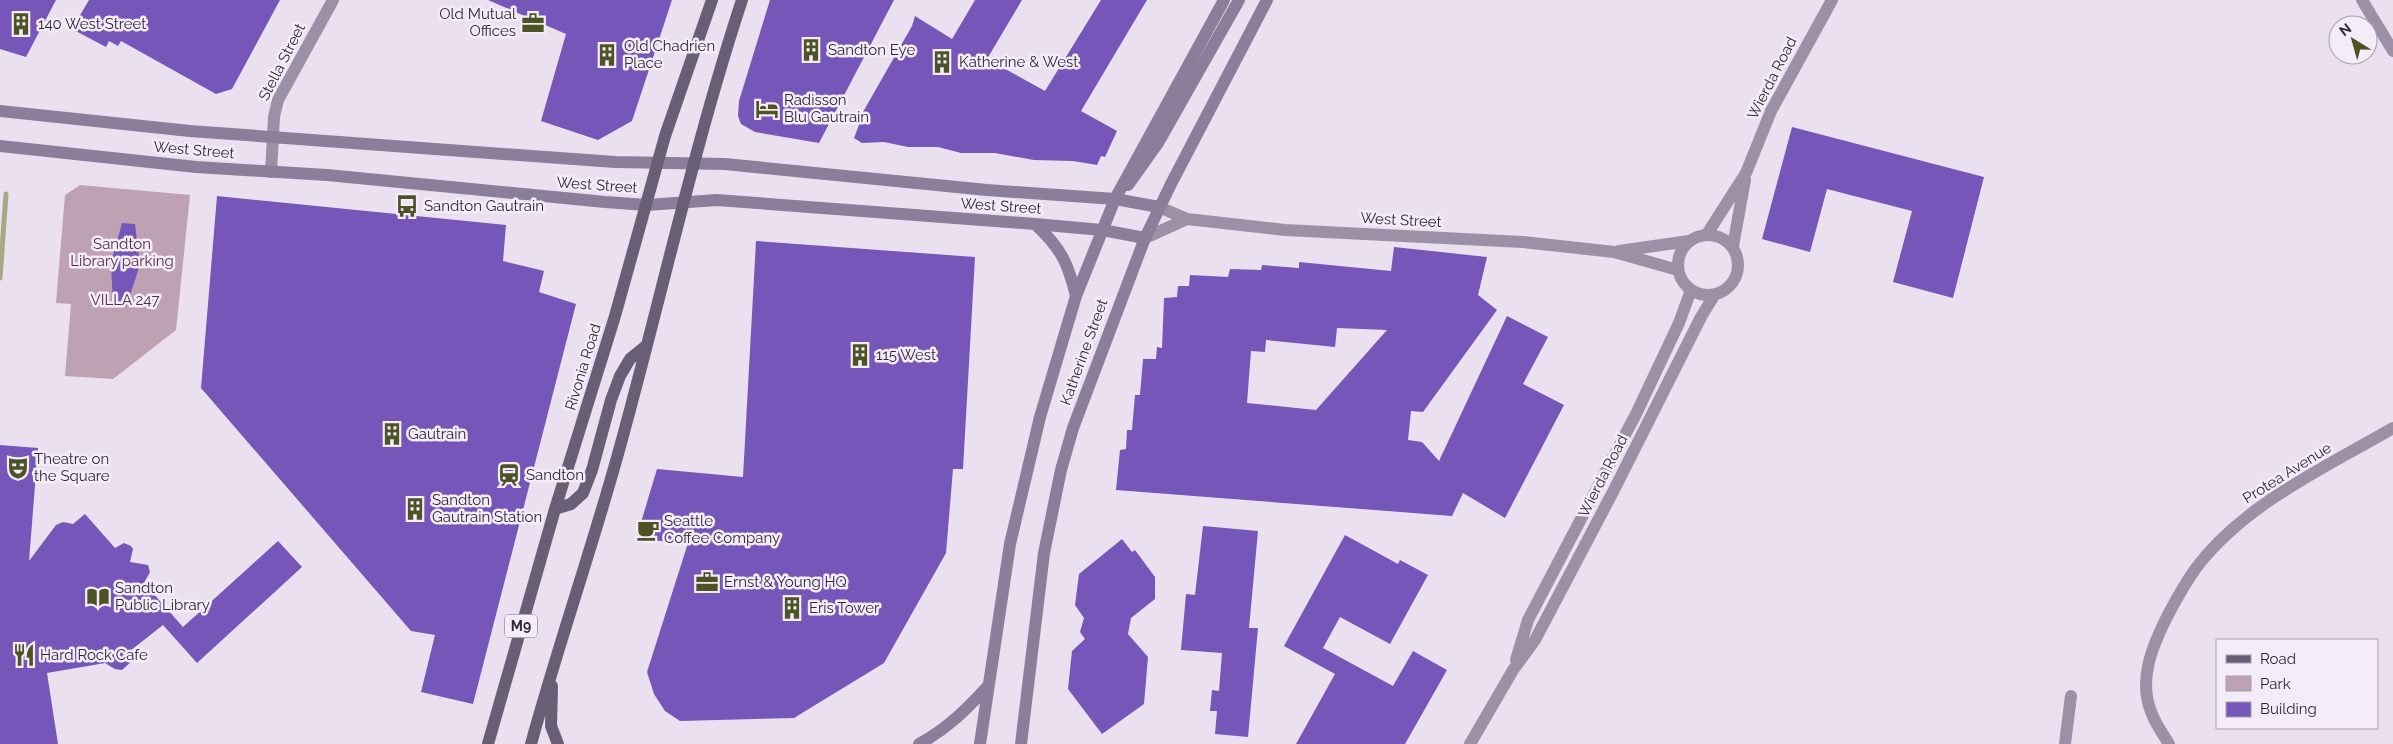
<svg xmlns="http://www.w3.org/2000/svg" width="2393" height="744" font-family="Raleway,sans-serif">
<rect width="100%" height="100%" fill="#eae0f0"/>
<path fill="#bea1b2" d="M80 185 190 195 176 330 113 379 65 376 71 304 56 303 65 195Z"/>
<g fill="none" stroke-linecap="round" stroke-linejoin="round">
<path stroke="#a5aa82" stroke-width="5" d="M0 278 6 194"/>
</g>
<path fill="#7656b8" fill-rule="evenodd" d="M0 0H56L26 57 0 49Z
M89 0H280L232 89 216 94 121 41 118 46 109 41 106 47 72 29Z
M488 0H672L632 121 598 140 541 121 566 34Z
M770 0H894L819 143 755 132 741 124 738 116 739 101Z
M975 0H1022L987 59 1045 91 1101 0H1147L1081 111 1117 131 1105 157 1101 156 1097 165 1073 161 1034 160 995 153H961L938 147H908L884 142 862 143 854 138 859 125V119L912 26 915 16 952 39Z
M1792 127 1984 177 1953 298 1893 282 1912 211 1827 189 1810 252 1762 239Z
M217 196 506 225 503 261 544 271 539 292 576 304 473 704 421 692 435 635 411 631 201 388Z
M122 223 135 224 140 265 126 307 113 305 111 263Z
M756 241 975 257 963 469H953L946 553 884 663 794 718 680 721 665 711 654 694 647 672 688 543 636 539 657 469 743 477Z
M1394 247 1487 257 1478 295 1497 310 1423 412 1411 411 1408 440 1422 442 1439 461 1507 316 1548 337 1523 384 1564 405 1505 518 1463 493 1452 516 1116 490 1120 450 1126 449 1127 430H1132L1135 395H1140L1143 359H1156L1157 347 1162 348 1164 298 1177 297 1178 286H1189L1190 275 1228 277 1230 269 1261 270 1262 265 1299 268V262L1391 271ZM1337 328 1387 330 1316 410 1247 403 1251 351 1265 352 1266 340 1335 347Z
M0 445 38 448 29 561 56 525 63 522 73 524 85 514 115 548 124 543 131 546 133 549 130 562 148 565 150 572 144 583 183 627 278 541 302 567 197 663 163 625 130 651 131 662 122 670 115 669 105 663 47 673 58 744H0Z
M1203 526 1258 531 1249 628H1258L1248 737 1215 734 1217 711H1210L1212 690 1219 691 1222 653 1181 650 1186 594 1195 595Z
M1345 535 1398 564 1400 560 1428 575 1390 644 1340 617 1323 648 1393 686 1413 651 1447 670 1405 744H1296L1335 674 1284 646Z
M1122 539 1132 552 1135 550 1155 577V599L1131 618 1128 634 1148 657 1144 704 1102 734 1068 689 1072 651 1085 639 1080 632 1084 618 1075 605 1079 574Z"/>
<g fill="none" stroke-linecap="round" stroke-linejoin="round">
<path stroke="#9c90a7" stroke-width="12" d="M2362 0 2393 51
M271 172 274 117 278 100 333 0
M1159 207 1187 219 1285 230 1523 242 1614 252 1678 270
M1707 234 1746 173 1771 111 1832 0
M1678 265a30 30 0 1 1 60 0a30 30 0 1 1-60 0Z
M1145 238 1187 219
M1733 246 1745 180
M1619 251 1689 241
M1516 660 1528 620 1636 414 1679 323 1691 290
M1470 744 1513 670 1535 640 1615 488 1701 317 1715 294
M2065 744 2071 696
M2169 744C2163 734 2156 725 2152 714 2137 680 2153 644 2169 613 2177 598 2186 582 2196 568 2244 504 2326 467 2393 428"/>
<path stroke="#8b7e9b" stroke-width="12" d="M0 111 190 131 435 149 615 162 725 164 987 190 1115 199 1159 207
M0 146 196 167 327 175 605 202 647 205 717 200 1035 224 1102 230 1145 238
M1128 185 1158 143 1239 0
M1035 224C1061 248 1068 263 1076 296
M919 744C947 729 967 709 988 686
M980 744 1010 544 1040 417 1076 296 1115 199 1224 0
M1021 744 1044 553 1061 470 1073 428 1145 238 1171 184 1267 0"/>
<path stroke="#685e76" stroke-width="12" d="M555 509 571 504 583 493 592 470 611 400 620 376 630 359 646 346
M552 686 551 726 558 744
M488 744 555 509 615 316 665 136 712 0
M531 744C558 646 591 551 618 454 660 303 693 149 742 0"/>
</g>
<defs>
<symbol id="office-bare" viewBox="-9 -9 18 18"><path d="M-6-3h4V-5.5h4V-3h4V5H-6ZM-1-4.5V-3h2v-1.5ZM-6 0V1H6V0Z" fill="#4c5325" stroke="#f4ecf8" stroke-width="2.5" paint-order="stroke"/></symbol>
<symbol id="building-bare" viewBox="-9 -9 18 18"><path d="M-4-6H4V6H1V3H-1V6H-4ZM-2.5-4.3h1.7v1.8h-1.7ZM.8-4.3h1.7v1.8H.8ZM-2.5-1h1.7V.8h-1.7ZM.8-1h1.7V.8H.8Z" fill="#4c5325" stroke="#f4ecf8" stroke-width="2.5" paint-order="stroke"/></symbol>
<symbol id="hotel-bare" viewBox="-9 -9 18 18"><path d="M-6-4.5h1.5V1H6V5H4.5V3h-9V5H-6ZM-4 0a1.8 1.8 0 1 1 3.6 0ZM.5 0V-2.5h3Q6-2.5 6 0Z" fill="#4c5325" stroke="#f4ecf8" stroke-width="2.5" paint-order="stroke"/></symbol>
<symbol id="bus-bare" viewBox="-9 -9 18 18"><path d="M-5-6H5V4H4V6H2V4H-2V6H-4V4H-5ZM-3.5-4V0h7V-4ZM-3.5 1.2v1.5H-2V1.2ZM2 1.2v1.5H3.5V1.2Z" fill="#4c5325" stroke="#f4ecf8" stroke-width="2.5" paint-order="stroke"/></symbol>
<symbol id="theatre-bare" viewBox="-9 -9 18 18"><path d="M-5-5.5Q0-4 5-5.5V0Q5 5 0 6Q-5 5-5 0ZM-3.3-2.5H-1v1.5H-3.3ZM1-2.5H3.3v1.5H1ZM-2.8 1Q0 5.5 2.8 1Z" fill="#4c5325" stroke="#f4ecf8" stroke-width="2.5" paint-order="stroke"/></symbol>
<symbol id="station-bare" viewBox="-9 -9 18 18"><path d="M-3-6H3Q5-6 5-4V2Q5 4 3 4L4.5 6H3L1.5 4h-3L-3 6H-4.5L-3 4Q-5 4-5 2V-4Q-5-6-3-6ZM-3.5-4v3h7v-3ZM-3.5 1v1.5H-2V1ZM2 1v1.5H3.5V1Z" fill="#4c5325" stroke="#f4ecf8" stroke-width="2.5" paint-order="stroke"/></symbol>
<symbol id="cafe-bare" viewBox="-9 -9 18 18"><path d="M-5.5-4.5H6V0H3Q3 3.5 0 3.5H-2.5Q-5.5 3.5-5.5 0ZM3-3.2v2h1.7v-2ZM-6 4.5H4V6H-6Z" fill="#4c5325" stroke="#f4ecf8" stroke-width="2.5" paint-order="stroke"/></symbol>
<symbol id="library-bare" viewBox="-9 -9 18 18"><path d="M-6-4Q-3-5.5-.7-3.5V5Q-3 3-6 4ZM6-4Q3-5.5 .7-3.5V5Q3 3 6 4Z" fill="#4c5325" stroke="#f4ecf8" stroke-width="2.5" paint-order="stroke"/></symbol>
<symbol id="restaurant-bare" viewBox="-9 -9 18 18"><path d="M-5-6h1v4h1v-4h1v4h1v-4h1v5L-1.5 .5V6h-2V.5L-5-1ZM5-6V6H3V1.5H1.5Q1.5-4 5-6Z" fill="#4c5325" stroke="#f4ecf8" stroke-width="2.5" paint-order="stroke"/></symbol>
</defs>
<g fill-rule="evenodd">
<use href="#office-bare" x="517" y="7" width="32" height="32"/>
<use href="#building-bare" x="5" y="8" width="32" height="32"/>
<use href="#building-bare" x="795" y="34" width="32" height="32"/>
<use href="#building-bare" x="591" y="39" width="32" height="32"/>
<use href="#building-bare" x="926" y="46" width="32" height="32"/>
<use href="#hotel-bare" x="751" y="93" width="32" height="32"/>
<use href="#bus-bare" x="391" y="190" width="32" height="32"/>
<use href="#building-bare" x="844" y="339" width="32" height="32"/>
<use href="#building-bare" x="376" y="418" width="32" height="32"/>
<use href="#theatre-bare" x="2" y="452" width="32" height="32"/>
<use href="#station-bare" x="493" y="459" width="32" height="32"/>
<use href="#building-bare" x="399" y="493" width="32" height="32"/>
<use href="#cafe-bare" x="632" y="514" width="32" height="32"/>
<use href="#office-bare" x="691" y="566" width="32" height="32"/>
<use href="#library-bare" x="82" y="581" width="32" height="32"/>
<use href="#building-bare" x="776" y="592" width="32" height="32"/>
<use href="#restaurant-bare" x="8" y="639" width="32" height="32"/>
</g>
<g text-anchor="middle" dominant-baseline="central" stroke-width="5" stroke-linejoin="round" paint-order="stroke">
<rect fill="#f4ecf8" stroke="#6a6570" stroke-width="1" x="505" y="614.5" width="32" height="23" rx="4"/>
<g font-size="14" font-weight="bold" fill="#2f2b36">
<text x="521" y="626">M9</text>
</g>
<g font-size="15" fill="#2f2b36" stroke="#f4ecf8" text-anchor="start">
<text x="516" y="14" text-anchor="end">Old Mutual<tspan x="516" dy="17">Offices</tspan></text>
<text x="38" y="24">140 West Street</text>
<text x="624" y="46">Old Chadrien<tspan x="624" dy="17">Place</tspan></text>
<text x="828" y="50">Sandton Eye</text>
<text x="959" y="62">Katherine &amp; West</text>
<text x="784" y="100">Radisson<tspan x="784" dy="17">Blu Gautrain</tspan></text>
<text x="424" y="206">Sandton Gautrain</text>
<text x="876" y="355">115 West</text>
<text x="408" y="434">Gautrain</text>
<text x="34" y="459">Theatre on<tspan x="34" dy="17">the Square</tspan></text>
<text x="526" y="475">Sandton</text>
<text x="432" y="500">Sandton<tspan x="432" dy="17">Gautrain Station</tspan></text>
<text x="664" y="521">Seattle<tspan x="664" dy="17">Coffee Company</tspan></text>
<text x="724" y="582">Ernst &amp; Young HQ</text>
<text x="115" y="588">Sandton<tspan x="115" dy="17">Public Library</tspan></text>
<text x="809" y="608">Eris Tower</text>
<text x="40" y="655">Hard Rock Cafe</text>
</g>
<g font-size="15" fill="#2f2b36" stroke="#f4ecf8">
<text transform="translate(282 62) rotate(-63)">Stella Street</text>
<text transform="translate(1772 78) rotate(-63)">Wierda Road</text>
<text transform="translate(194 150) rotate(5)">West Street</text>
<text transform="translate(597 185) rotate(4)">West Street</text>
<text transform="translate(1001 206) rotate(4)">West Street</text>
<text transform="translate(1401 220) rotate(3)">West Street</text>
<text transform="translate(1084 352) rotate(-70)">Katherine Street</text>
<text transform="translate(583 367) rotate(-73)">Rivonia Road</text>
<text transform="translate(2287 473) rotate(-32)">Protea Avenue</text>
<text transform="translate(1603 476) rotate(-63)">Wierda Road</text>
</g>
<g font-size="15" fill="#523143" stroke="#f4ecf8">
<text x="122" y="244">Sandton<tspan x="122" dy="17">Library parking</tspan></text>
<text x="125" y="300">VILLA 247</text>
</g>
</g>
<rect x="2216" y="639" width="162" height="90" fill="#f4ecf8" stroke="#a59faa"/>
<rect x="2226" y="655" width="25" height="8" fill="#685e76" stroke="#a59faa"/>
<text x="2260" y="664" font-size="15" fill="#2f2b36">Road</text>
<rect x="2226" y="676" width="25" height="15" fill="#bea1b2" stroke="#a59faa"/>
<text x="2260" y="689" font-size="15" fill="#2f2b36">Park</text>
<rect x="2226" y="702" width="25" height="15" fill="#7656b8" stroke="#a59faa"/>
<text x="2260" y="714" font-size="15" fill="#2f2b36">Building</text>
<g transform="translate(2353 40) rotate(323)"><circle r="24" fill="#f4ecf8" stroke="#a59faa"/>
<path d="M0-4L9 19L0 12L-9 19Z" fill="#4c5325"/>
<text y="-8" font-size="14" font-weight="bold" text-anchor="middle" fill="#2f2b36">N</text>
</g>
</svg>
